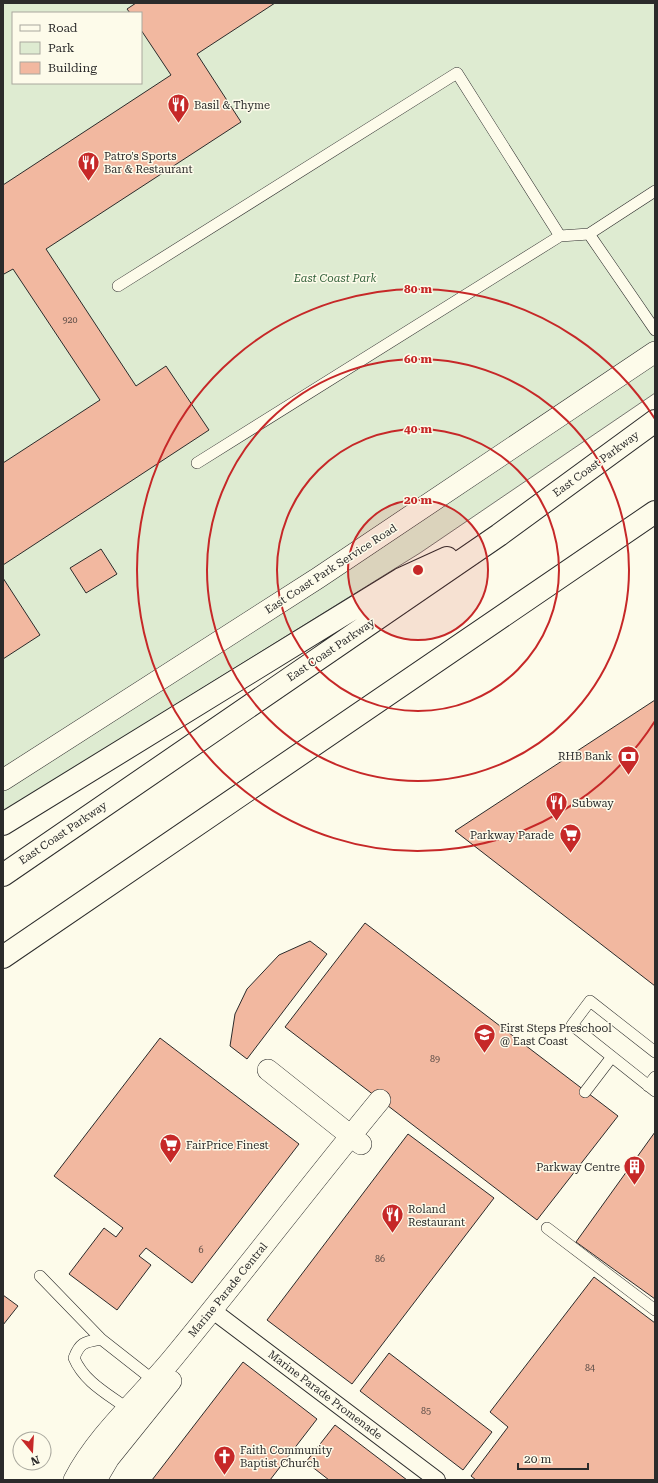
<svg xmlns="http://www.w3.org/2000/svg" width="658" height="1483" font-family="'Roboto Serif',serif">
<rect width="100%" height="100%" fill="#fdfbea"/>
<path fill="#deebd1" stroke="#74746e" fill-rule="evenodd" d="M3 3H655V393L420 553 3 812ZM13 13H141V83H13Z"/>
<path fill="#f2b8a0" stroke="#2b2b2b" d="M136 3H275L197 54 241 122 46 249 136 386 166 366 209 430 3 565V463L100 400 13 269 4 274 3 272V185L171 75 141 30V13H130L127 9Z
M101 549 117 574 86 593 70 568Z
M3 578 40 635 3 659Z
M655 700V986L455 831Z
M365 923 618 1116 537 1220 285 1027Z
M310 941 327 954 247 1059 230 1046 235 1014 247 989 279 955Z
M160 1038 299 1144 192 1283 146 1248 139 1256 151 1265 117 1310 69 1274 104 1228 116 1237 123 1228 54 1176Z
M655 1132V1299L576 1242Z
M408 1134 494 1198 352 1384 267 1320Z
M594 1277 655 1323V1480H476L471 1476 508 1427 490 1412Z
M3 1295 18 1306 3 1325Z
M389 1353 492 1432 463 1470 360 1391Z
M243 1362 317 1419 270 1480H152Z
M335 1425 407 1480H329L306 1462Z"/>
<g fill="none" stroke-linecap="round" stroke-linejoin="round">
<defs>
<path id="service" d="M589 234 655 330
M118 286 457 73 560 236
M197 463 560 236 589 234 655 191
M655 1052 590 1001 572 1025 655 1091
M648 1086 655 1077
M585 1092 611 1058
M547 1228 655 1310
M40 1276 101 1339
M128 1409C108 1394 84 1382 74 1358 80 1342 85 1342 101 1339L157 1383"/>
<path id="pedestrian" d="M212 1310 437 1480"/>
<path id="minor" d="M3 780 318 578 655 352
M268 1070 361 1144
M74 1480C97 1435 141 1397 173 1358 243 1273 310 1185 380 1100
M96 1480 109 1458 171 1381"/>
<path id="motorway" d="M3 824 401 579 447 558
M3 875 499 535 655 421
M3 957 655 512"/>
</defs>
<use href="#service" stroke="#2b2b2b" stroke-width="12"/>
<use href="#pedestrian" stroke="#2b2b2b" stroke-width="18"/>
<use href="#minor" stroke="#2b2b2b" stroke-width="22"/>
<use href="#motorway" stroke="#2b2b2b" stroke-width="24"/>
<use href="#service" stroke="#fdfbea" stroke-width="11"/>
<use href="#pedestrian" stroke="#fdfbea" stroke-width="16"/>
<use href="#minor" stroke="#fdfbea" stroke-width="21"/>
<use href="#motorway" stroke="#fdfbea" stroke-width="22"/>
</g>
<circle cx="418" cy="570" r="70" fill="#c62828" fill-opacity=".12"/>
<g fill="none" stroke="#c62828" stroke-width="2">
<circle cx="418" cy="570" r="70"/>
<circle cx="418" cy="570" r="141"/>
<circle cx="418" cy="570" r="211"/>
<path d="M655 721A281 281 0 1 1 655 419"/>
</g>
<defs>
<symbol id="restaurant-pin" viewBox="-11 -11 22 30"><path d="M0 17L-7.5 6A9.5 9.5 0 1 1 7.5 6Z" fill="#c62828" stroke="#fdfbea"/><path d="M-5-6h1v4h1v-4h1v4h1v-4h1v5L-1.5 .5V6h-2V.5L-5-1ZM5-6V6H3V1.5H1.5Q1.5-4 5-6Z" fill="#fff"/></symbol>
<symbol id="bank-pin" viewBox="-11 -11 22 30"><path d="M0 17L-7.5 6A9.5 9.5 0 1 1 7.5 6Z" fill="#c62828" stroke="#fdfbea"/><path d="M-6-4H6V4H-6ZM0-2.3a2.3 2.3 0 1 0 0 4.6a2.3 2.3 0 1 0 0-4.6Z" fill="#fff"/></symbol>
<symbol id="supermarket-pin" viewBox="-11 -11 22 30"><path d="M0 17L-7.5 6A9.5 9.5 0 1 1 7.5 6Z" fill="#c62828" stroke="#fdfbea"/><path d="M-6-5.5h2.5l.6 2H6L4.5 2H-2.5L-4.4-4H-6ZM-1.5 3.2a1.3 1.3 0 1 0 .1 0ZM3 3.2a1.3 1.3 0 1 0 .1 0Z" fill="#fff"/></symbol>
<symbol id="school-pin" viewBox="-11 -11 22 30"><path d="M0 17L-7.5 6A9.5 9.5 0 1 1 7.5 6Z" fill="#c62828" stroke="#fdfbea"/><path d="M0-5L7-2L0 1L-7-2ZM-4 1L0 2.5L4 1V4Q0 6-4 4Z" fill="#fff"/></symbol>
<symbol id="building-pin" viewBox="-11 -11 22 30"><path d="M0 17L-7.5 6A9.5 9.5 0 1 1 7.5 6Z" fill="#c62828" stroke="#fdfbea"/><path d="M-4-6H4V6H1V3H-1V6H-4ZM-2.5-4.3h1.7v1.8h-1.7ZM.8-4.3h1.7v1.8H.8ZM-2.5-1h1.7V.8h-1.7ZM.8-1h1.7V.8H.8Z" fill="#fff"/></symbol>
<symbol id="church-pin" viewBox="-11 -11 22 30"><path d="M0 17L-7.5 6A9.5 9.5 0 1 1 7.5 6Z" fill="#c62828" stroke="#fdfbea"/><path d="M-1.2-6h2.4v3.5h3.3v2.4h-3.3V6h-2.4V-.1h-3.3v-2.4h3.3Z" fill="#fff"/></symbol>
</defs>
<g fill-rule="evenodd">
<use href="#restaurant-pin" x="166" y="92" width="25" height="34"/>
<use href="#restaurant-pin" x="76" y="150" width="25" height="34"/>
<use href="#bank-pin" x="616" y="744" width="25" height="34"/>
<use href="#restaurant-pin" x="544" y="790" width="25" height="34"/>
<use href="#supermarket-pin" x="558" y="822" width="25" height="34"/>
<use href="#school-pin" x="472" y="1022" width="25" height="34"/>
<use href="#supermarket-pin" x="158" y="1132" width="25" height="34"/>
<use href="#building-pin" x="622" y="1154" width="25" height="34"/>
<use href="#restaurant-pin" x="380" y="1202" width="25" height="34"/>
<use href="#church-pin" x="212" y="1444" width="25" height="34"/>
</g>
<g text-anchor="middle" dominant-baseline="central" stroke-width="3" stroke-linejoin="round" paint-order="stroke">
<g font-size="9" fill="#5d4e48">
<text x="70" y="320">920</text>
<text x="435" y="1059">89</text>
<text x="201" y="1250">6</text>
<text x="380" y="1259">86</text>
<text x="590" y="1368">84</text>
<text x="426" y="1411">85</text>
</g>
<g font-size="11" fill="#2b2b2b" stroke="#fdfbea" text-anchor="start">
<text x="194" y="105">Basil &amp; Thyme</text>
<text x="104" y="156">Patro's Sports<tspan x="104" dy="13">Bar &amp; Restaurant</tspan></text>
<text x="612" y="756" text-anchor="end">RHB Bank</text>
<text x="572" y="803">Subway</text>
<text x="554" y="835" text-anchor="end">Parkway Parade</text>
<text x="500" y="1028">First Steps Preschool<tspan x="500" dy="13">@ East Coast</tspan></text>
<text x="186" y="1145">FairPrice Finest</text>
<text x="620" y="1167" text-anchor="end">Parkway Centre</text>
<text x="408" y="1209">Roland<tspan x="408" dy="13">Restaurant</tspan></text>
<text x="240" y="1450">Faith Community<tspan x="240" dy="13">Baptist Church</tspan></text>
</g>
<g font-size="11" font-style="italic" fill="#34623c" stroke="#fdfbea">
<text x="335" y="278">East Coast Park</text>
</g>
<g font-size="11" fill="#2b2b2b" stroke="#fdfbea">
<text transform="translate(596 464) rotate(-36)">East Coast Parkway</text>
<text transform="translate(331 569) rotate(-33)">East Coast Park Service Road</text>
<text transform="translate(331 650) rotate(-34)">East Coast Parkway</text>
<text transform="translate(63 833) rotate(-34)">East Coast Parkway</text>
<text transform="translate(228 1290) rotate(-51)">Marine Parade Central</text>
<text transform="translate(325 1395) rotate(37)">Marine Parade Promenade</text>
</g>
</g>
<circle cx="418" cy="570" r="6" fill="#c62828" stroke="#fdfbea" stroke-width="2"/>
<g font-size="12" text-anchor="middle" font-weight="bold" fill="#c62828" stroke="#fdfbea" stroke-width="3" stroke-linejoin="round" paint-order="stroke">
<text x="418" y="293">80 m</text>
<text x="418" y="363">60 m</text>
<text x="418" y="433">40 m</text>
<text x="418" y="504">20 m</text>
</g>
<rect width="658" height="1483" fill="none" stroke="#2b2b2b" stroke-width="8"/>
<rect x="12" y="12" width="130" height="72" fill="#fdfbea" stroke="#a9a89e"/>
<rect x="20" y="25" width="20" height="6" fill="#fdfbea" stroke="#a9a89e"/>
<text x="48" y="32" font-size="12" fill="#2b2b2b">Road</text>
<rect x="20" y="42" width="20" height="12" fill="#deebd1" stroke="#a9a89e"/>
<text x="48" y="52" font-size="12" fill="#2b2b2b">Park</text>
<rect x="20" y="62" width="20" height="12" fill="#f2b8a0" stroke="#a9a89e"/>
<text x="48" y="72" font-size="12" fill="#2b2b2b">Building</text>
<g transform="translate(32 1451) rotate(162)"><circle r="19" fill="#fdfbea" stroke="#a9a89e"/>
<path d="M0-3L7 15L0 10L-7 15Z" fill="#c62828"/>
<text y="-6" font-size="11" font-weight="bold" text-anchor="middle" fill="#2b2b2b">N</text>
</g>
<path d="M518 1463v6h70v-6" fill="none" stroke="#2b2b2b" stroke-width="2"/>
<text x="524" y="1463" font-size="12" fill="#2b2b2b" stroke="#fdfbea" stroke-width="3" paint-order="stroke">20 m</text>
</svg>
